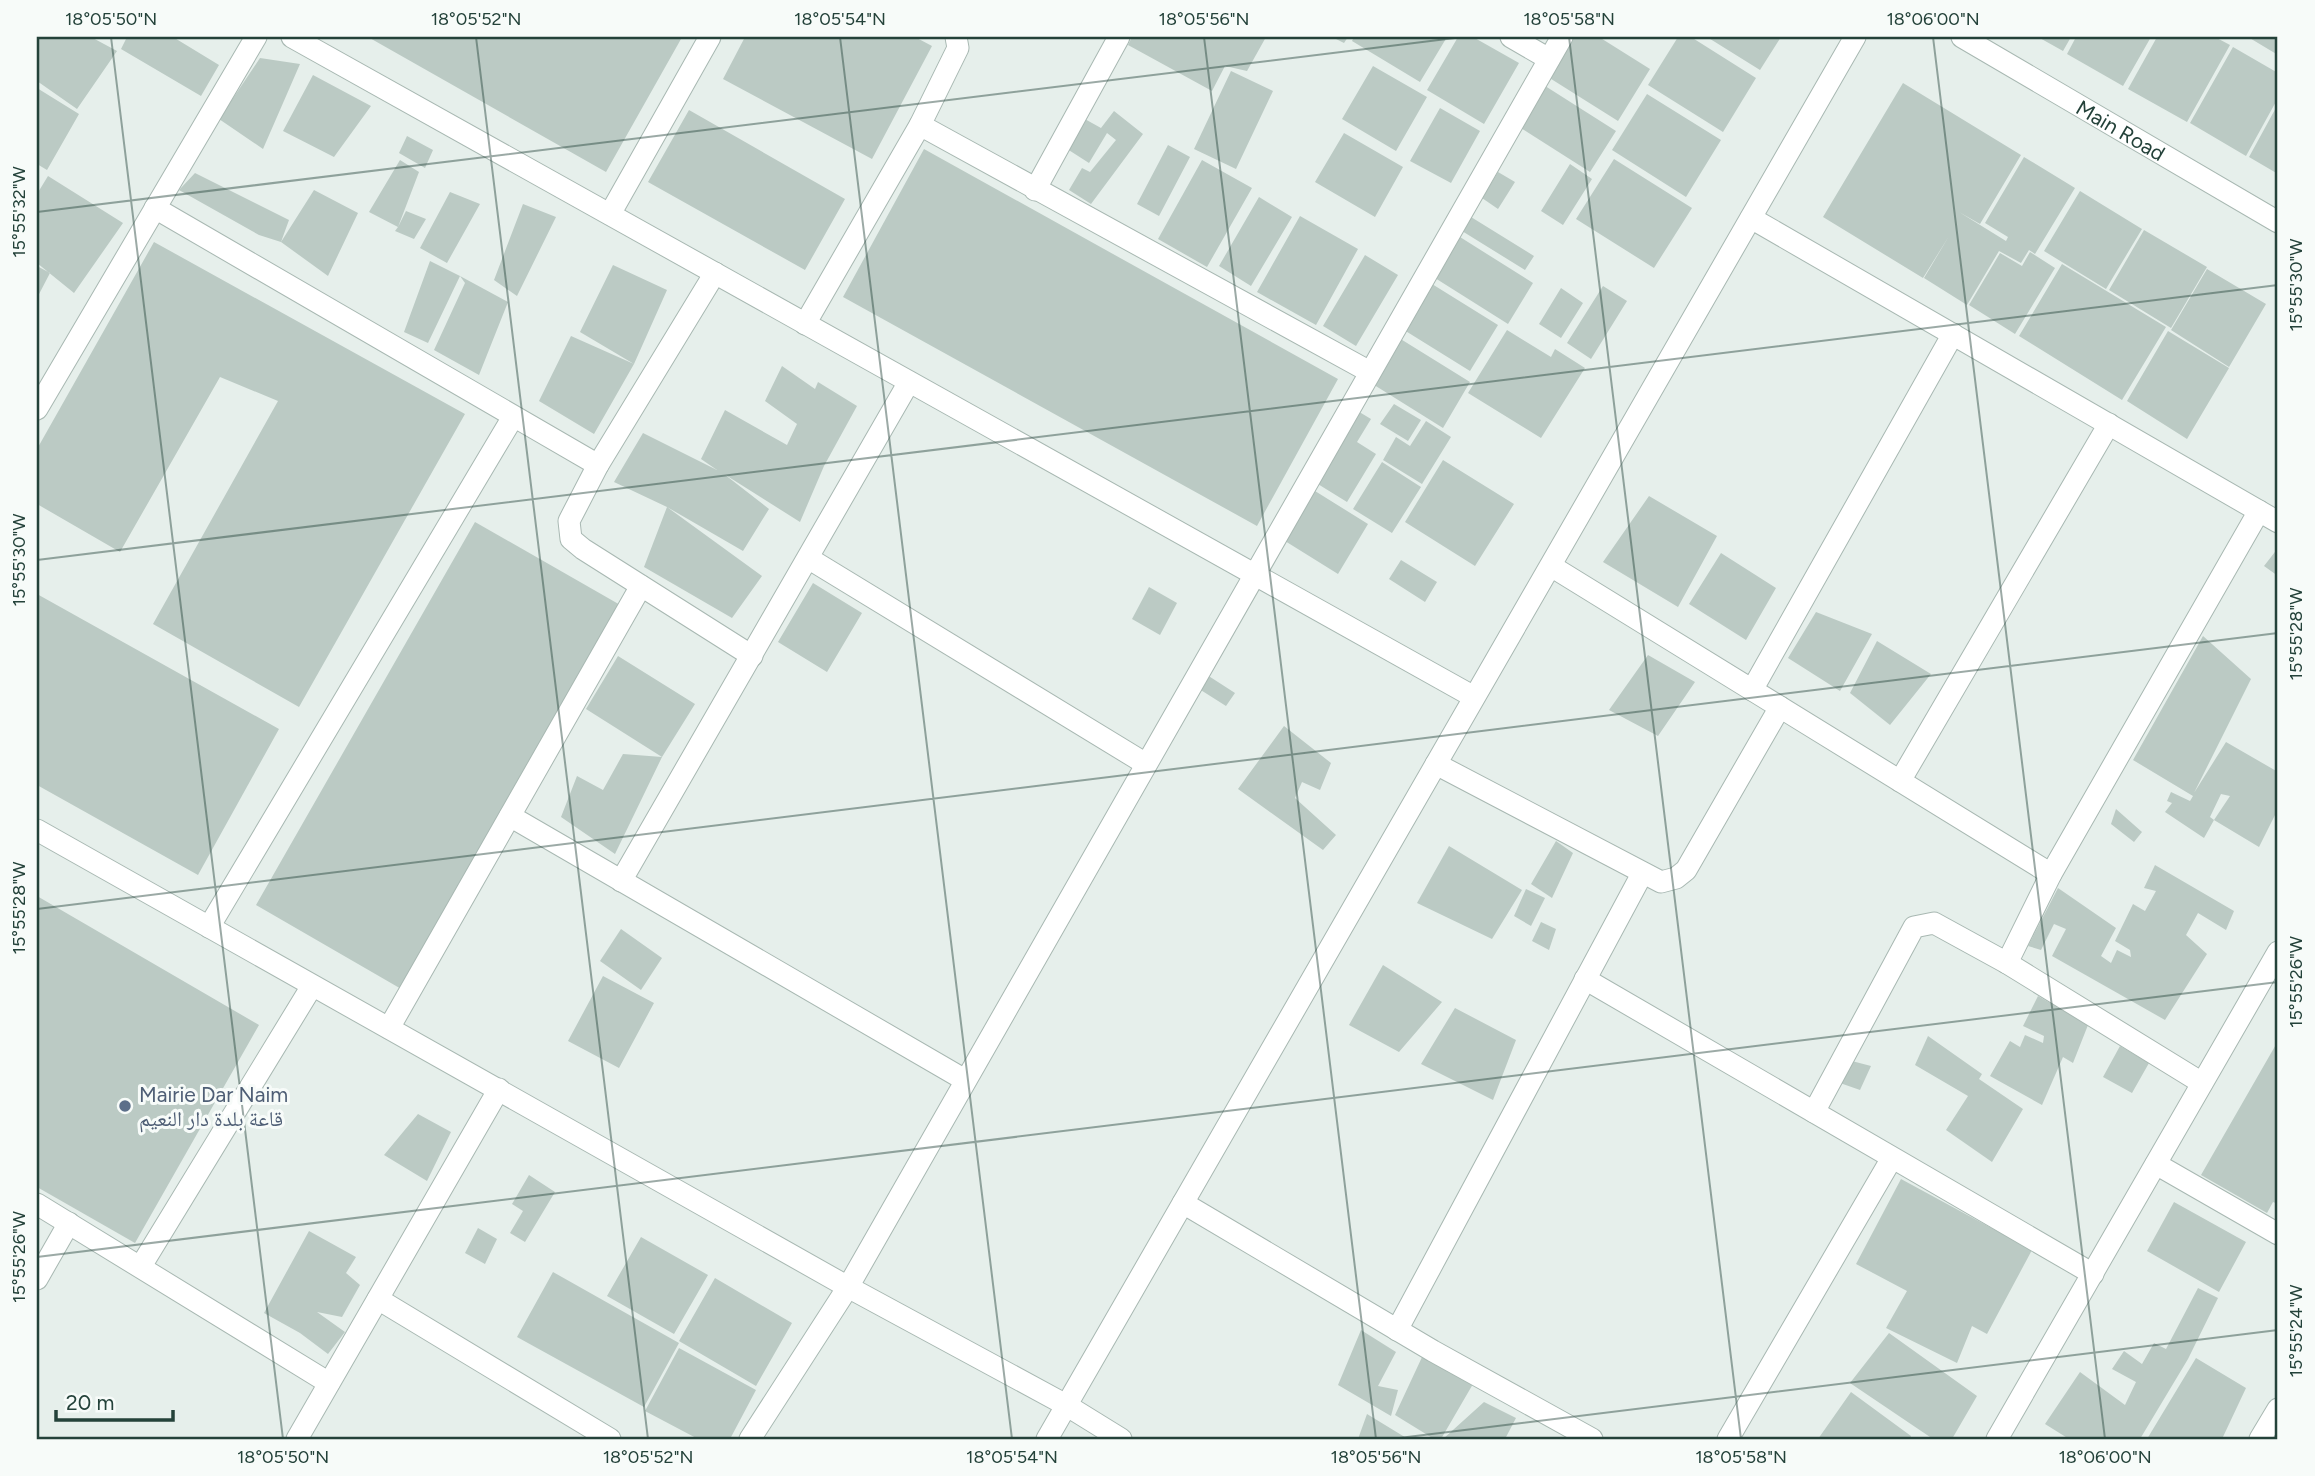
<svg xmlns="http://www.w3.org/2000/svg" width="2315" height="1476" font-family="Figtree,'Noto Naskh Arabic',sans-serif">
<rect width="100%" height="100%" fill="#e6efeb"/>
<path fill="#bbcac4" fill-rule="evenodd" d="M37 37H91L117 51 77 109 37 81Z
M127 37H173L219 65 201 96 121 49Z
M368 37H677L681 39 606 172Z
M745 37H915L932 46 872 159 723 79Z
M1132 37H1266L1247 71 1225 66 1212 91 1128 45Z
M1332 37H1348L1344 43Z
M1354 37H1447L1420 82 1352 41Z
M1458 37H1473L1519 63 1484 124 1427 90Z
M1573 37H1599L1650 69 1618 121 1548 77Z
M1678 37H1691L1756 78 1723 132 1648 85Z
M1707 37H1781L1760 70Z
M2038 37H2071L2063 51Z
M2076 37H2151L2123 86 2067 54Z
M2157 37H2215L2230 45 2187 122 2128 89Z
M2248 37H2278V55Z
M2233 47 2278 73V98L2246 156 2190 123Z
M260 58 300 64 263 149 219 119Z
M1373 66 1427 97 1396 151 1342 119Z
M1231 71 1273 91 1236 169 1194 149Z
M313 75 371 106 334 157 283 131Z
M1903 83 2021 155 1980 224 1959 212 2006 241 2008 237 1985 223 2024 157 2075 188 2035 254 2029 250 2021 263 1999 251 1967 305 1924 278 1949 236 1923 278 1823 217Z
M1542 84 1616 131 1590 172 1516 125Z
M37 88 79 114 47 170 37 164Z
M1647 94 1721 140 1686 197 1612 150Z
M2278 104V174L2249 157Z
M1440 108 1480 131 1451 183 1410 161Z
M689 110 845 199 805 270 648 182Z
M1114 111 1143 134 1091 204 1069 190 1082 168 1090 172 1116 140 1107 133 1089 163 1064 147 1083 118 1101 128Z
M1344 133 1403 167 1375 217 1315 182Z
M407 136 433 150 425 168 399 153Z
M1168 145 1190 157 1159 216 1137 204Z
M924 149 1338 379 1257 526 843 297Z
M1614 159 1692 208 1654 268 1576 219Z
M400 160 419 172 398 227 406 211 426 219 414 239 395 231 398 227 369 212Z
M1202 160 1252 188 1207 267 1158 239Z
M1570 164 1592 179 1563 225 1541 211Z
M1498 172 1515 182 1498 209 1482 198Z
M195 173 289 220 281 242 259 235 179 190Z
M48 176 123 223 74 293 37 263V194Z
M314 190 358 213 328 276 281 242Z
M2080 191 2142 229 2106 289 2044 251Z
M450 192 480 204 447 263 420 248Z
M1259 197 1292 217 1251 286 1219 266Z
M523 204 556 217 517 296 494 280Z
M1300 216 1358 249 1316 325 1257 292Z
M1471 217 1534 256 1525 270 1462 231Z
M2144 230 2207 267 2171 328 2109 290Z
M1460 237 1533 283 1508 324 1435 278Z
M154 242 465 414 299 707 153 624 278 401 220 377 120 552 37 504V449Z
M2030 252 2055 268 2015 334 1969 305 2000 253 2022 266Z
M1365 255 1398 275 1356 346 1323 326Z
M430 261 460 276 428 343 404 332Z
M2062 264 2166 327 2122 400 2019 336Z
M613 265 667 290 634 364 580 332Z
M37 266 50 273 37 298Z
M2207 269 2266 304 2229 367 2171 330Z
M460 276 508 302 479 375 434 350 465 283Z
M1432 284 1498 325 1470 371 1404 330Z
M1603 286 1627 301 1591 359 1567 343Z
M1561 288 1583 303 1561 338 1539 324Z
M1507 330 1551 357 1555 349 1585 368 1541 438 1468 393Z
M2168 331 2229 368 2187 439 2127 401Z
M571 336 634 364 594 434 539 401Z
M1399 338 1470 382 1443 428 1371 383Z
M782 366 815 389 818 382 857 406 824 466 800 522 724 474 769 509 743 551 667 507 762 576 732 618 644 567 667 507 614 482 643 433 717 470 701 459 725 410 787 445 797 424 765 401Z
M1394 404 1421 420 1408 441 1380 424Z
M1356 410 1371 419 1357 442 1376 454 1347 502 1313 481Z
M1426 421 1451 437 1422 484 1383 460 1396 437 1410 446Z
M1443 460 1514 504 1475 566 1405 522Z
M1382 462 1421 487 1392 533 1353 509Z
M1315 491 1368 524 1338 574 1285 541Z
M1649 496 1717 536 1678 607 1603 562Z
M475 522 622 606 403 990 256 905Z
M2278 548V576L2264 566Z
M1721 553 1776 588 1746 640 1689 604Z
M1401 560 1437 582 1425 602 1389 579Z
M813 583 862 613 827 672 778 642Z
M1149 587 1177 603 1160 635 1132 619Z
M37 594 279 729 198 875 37 785Z
M1816 612 1872 634 1840 691 1788 658Z
M2203 636 2251 679 2194 793 2226 742 2278 772V809L2259 847 2214 820 2204 838 2165 812 2172 803 2167 801 2171 792 2190 801 2193 796 2133 760ZM2221 794 2230 796 2214 820 2210 817Z
M1877 641 1931 674 1890 725 1850 693Z
M1648 655 1695 682 1658 736 1609 710Z
M618 656 695 704 662 757 615 854 561 817 577 776 603 790 623 754 662 757 586 709Z
M1204 673 1235 693 1226 706 1196 687Z
M1284 726 1331 763 1320 790 1302 782 1295 798 1336 835 1323 850 1238 789Z
M2116 809 2142 832 2134 842 2111 824Z
M1556 841 1573 853 1552 898 1531 884Z
M1449 846 1522 890 1492 939 1417 903Z
M2155 865 2234 911 2226 930 2198 913 2186 935 2207 954 2165 1020 2052 956 2066 929 2054 924 2041 950 2028 946 2058 888 2116 928 2101 956 2111 963 2117 950 2131 957 2130 950 2115 941 2133 904 2145 911 2156 891 2144 888Z
M1526 889 1545 898 1531 926 1514 916Z
M37 896 259 1025 135 1243 37 1187Z
M1541 922 1556 929 1549 950 1532 941Z
M621 929 662 958 641 990 600 961Z
M1383 965 1442 1002 1399 1052 1349 1025Z
M603 976 654 1003 619 1068 568 1041Z
M2038 996 2088 1025 2073 1063 2063 1057 2042 1105 1990 1076 2010 1041 2020 1047 2025 1035 2043 1043 2044 1036 2023 1026Z
M1455 1008 1516 1040 1493 1100 1421 1064Z
M1928 1036 1982 1074 1979 1079 2023 1109 1992 1162 1946 1130 1968 1096 1915 1065Z
M2278 1041V1204L2273 1202 2267 1213 2201 1175Z
M2120 1046 2149 1063 2132 1093 2103 1077Z
M1848 1060 1871 1066 1860 1090 1840 1083Z
M418 1114 451 1132 427 1181 384 1155Z
M529 1175 555 1192 525 1242 510 1233 523 1211 512 1204Z
M1901 1179 2032 1250 1987 1334 1972 1326 1957 1363 1886 1328 1907 1291 1856 1264Z
M2174 1202 2246 1242 2219 1292 2147 1251Z
M478 1228 497 1239 485 1264 465 1253Z
M309 1231 356 1257 346 1273 360 1285 342 1317 317 1312 345 1332 328 1354 300 1333 264 1313Z
M641 1237 708 1275 674 1334 607 1296Z
M553 1272 679 1343 644 1407 517 1337Z
M715 1278 792 1323 756 1386 679 1341Z
M2198 1288 2218 1298 2188 1359 2140 1439H2069L2045 1424 2080 1372 2125 1405 2136 1382 2112 1369 2124 1351 2142 1364 2154 1343 2166 1349Z
M1361 1330 1396 1352 1378 1386 1398 1390 1391 1416 1338 1385Z
M1889 1333 1977 1396 1952 1439H1933L1850 1383Z
M679 1348 756 1390 730 1439H698L645 1411Z
M1423 1355 1473 1384 1441 1439H1434L1395 1415Z
M2196 1358 2246 1388 2222 1439H2147Z
M1851 1392 1911 1436 1910 1439H1818Z
M1484 1402 1516 1418 1505 1439H1443Z
M1367 1414 1408 1439H1358Z"/>
<g fill="none" stroke-linecap="round" stroke-linejoin="round">
<defs>
<g id="minor">
<path d="M292 37 1474 697"/>
<path d="M1511 37 1549 59"/>
<path id="s1" d="M1962 37 2278 222"/>
<path d="M920 125 1370 372"/>
<path d="M1035 190 1119 37"/>
<path d="M155 208 598 465"/>
<path d="M610 214 710 37"/>
<path d="M1751 218 2278 522"/>
<path d="M715 273 598 465 569 521 571 539 583 549 752 656"/>
<path d="M805 324 920 125 958 48 956 37"/>
<path d="M37 409 256 37"/>
<path d="M808 558 1146 764"/>
<path d="M1551 566 2051 874"/>
<path d="M1752 690 1953 334"/>
<path d="M1436 764 1661 882 1676 878 1686 870 1780 707"/>
<path d="M1900 781 2109 424"/>
<path d="M510 816 965 1080"/>
<path d="M37 830 848 1287 1066 1405 1121 1439"/>
<path d="M621 881 909 382"/>
<path d="M209 927 513 417"/>
<path d="M2007 963 2051 874 2259 511"/>
<path d="M1585 979 2093 1274"/>
<path d="M389 1028 641 586"/>
<path d="M1814 1112 1914 927 1934 923 2007 963 2202 1083"/>
<path d="M2156 1164 2278 1234"/>
<path d="M1183 1203 1433 1351 1592 1439"/>
<path d="M37 1204 329 1383"/>
<path d="M141 1266 312 986"/>
<path d="M37 1279 69 1223"/>
<path d="M378 1299 610 1439"/>
<path d="M1397 1330 1642 874"/>
<path d="M297 1439 499 1089"/>
<path d="M750 1439 848 1287 1562 37"/>
<path d="M1047 1439 1855 37"/>
<path d="M1728 1439 1892 1158"/>
<path d="M1997 1439 2278 952"/>
<path d="M2260 1439 2278 1409"/>
</g>
</defs>
<use href="#minor" stroke="#a8b8b2" stroke-width="23"/>
<use href="#minor" stroke="#fff" stroke-width="21"/>
</g>
<path fill="none" stroke="#24423a" stroke-width="2" stroke-opacity="0.45" d="M111 37 283 1439M476 37 648 1439M840 37 1012 1439M1204 37 1376 1439M1569 37 1741 1439M1933 37 2105 1439M37 212 1463 37M37 560 2278 285M37 909 2278 633M37 1257 2278 982M1391 1439 2278 1330"/>
<circle fill="#5c6f8a" stroke="#f7fbf9" stroke-width="2.5" cx="125" cy="1106" r="7"/>
<g text-anchor="middle" dominant-baseline="central" stroke-width="6" stroke-linejoin="round" paint-order="stroke">
<g font-size="21" fill="#24423a" stroke="#f7fbf9">
<text stroke="none"><textPath href="#s1" startOffset="184">Main Road</textPath></text>
</g>
<g font-size="21" fill="#4e5e75" stroke="#f7fbf9" text-anchor="start">
<text x="139" y="1094">Mairie Dar Naim<tspan x="139" dy="24">قاعة بلدة دار النعيم</tspan></text>
</g>
</g>
<rect width="2315" height="1476" fill="none" stroke="#f7fbf9" stroke-width="77"/>
<path d="M56 1410v10h117v-10" fill="none" stroke="#24423a" stroke-width="3.5"/>
<text x="66" y="1410" font-size="21" fill="#24423a" stroke="#f7fbf9" stroke-width="5" paint-order="stroke">20 m</text>
<rect x="38" y="38" width="2238" height="1400" fill="none" stroke="#24423a" stroke-width="2.5"/>
<g font-size="18" text-anchor="middle" fill="#24423a">
<text x="111" y="25">18°05'50"N</text>
<text x="476" y="25">18°05'52"N</text>
<text x="840" y="25">18°05'54"N</text>
<text x="1204" y="25">18°05'56"N</text>
<text x="1569" y="25">18°05'58"N</text>
<text x="1933" y="25">18°06'00"N</text>
<text transform="translate(19 212) rotate(-90)" y="6">15°55'32"W</text>
<text transform="translate(2296 285) rotate(-90)" y="6">15°55'30"W</text>
<text transform="translate(19 560) rotate(-90)" y="6">15°55'30"W</text>
<text transform="translate(2296 634) rotate(-90)" y="6">15°55'28"W</text>
<text transform="translate(19 908) rotate(-90)" y="6">15°55'28"W</text>
<text transform="translate(2296 982) rotate(-90)" y="6">15°55'26"W</text>
<text transform="translate(19 1257) rotate(-90)" y="6">15°55'26"W</text>
<text transform="translate(2296 1331) rotate(-90)" y="6">15°55'24"W</text>
<text x="283" y="1463">18°05'50"N</text>
<text x="648" y="1463">18°05'52"N</text>
<text x="1012" y="1463">18°05'54"N</text>
<text x="1376" y="1463">18°05'56"N</text>
<text x="1741" y="1463">18°05'58"N</text>
<text x="2105" y="1463">18°06'00"N</text>
</g>
</svg>
